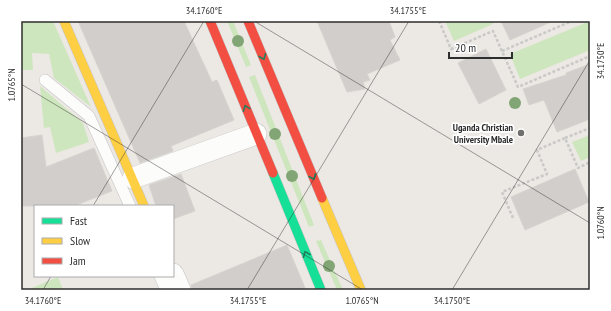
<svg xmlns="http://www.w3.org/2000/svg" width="611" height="311" font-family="'PT Sans Narrow',sans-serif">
<rect width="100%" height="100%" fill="#ece8e4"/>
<path fill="#cee6be" d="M21 21H53L91 107 54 78 49 54 32 53 33 70H22Z
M227 21H233L251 65 246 67Z
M445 21H492L493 24 454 41Z
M590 21V50L520 79 510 54Z
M255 75 314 225 309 227 249 77Z
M40 86 83 123 89 142 56 153 50 127 44 128Z
M590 135V157L581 161 572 142Z
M321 240 343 290H337L316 241Z
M58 277 63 290H27Z"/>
<path fill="#d1cecb" stroke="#d7d4d0" d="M78 21H184L212 82 217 80 234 120 171 146 173 151 140 163Z
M317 21H389L395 37 390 40 400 60 367 74 370 80 363 82 365 89 347 92Z
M501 21H553L510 40Z
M486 49 506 90 479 104 458 63Z
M590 64V119L557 132 544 100 529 105 523 89 566 75V73Z
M42 135 46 167 94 148 112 191 74 206H21V138Z
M575 169 589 202 525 230 511 197Z
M181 174 195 211 173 219V206H156L149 185Z
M287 245 306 290H192L191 285Z"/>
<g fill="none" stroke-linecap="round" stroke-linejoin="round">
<defs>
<path id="lane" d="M45 80 89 116 130 206
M160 276 166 290"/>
<path id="street" d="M133 178 256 134
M173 274 180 290"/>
<path id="fast" d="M273 173 321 290"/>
<path id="slow" d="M64 21 144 206
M322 198 361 290"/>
<path id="jam" d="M210 21 273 173
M248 21 322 198"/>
</defs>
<use href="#lane" stroke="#c5c4c5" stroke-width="12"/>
<use href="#street" stroke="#c5c4c5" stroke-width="22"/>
<use href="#fast" stroke="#c5c4c5" stroke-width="10"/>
<use href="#slow" stroke="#c5c4c5" stroke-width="10"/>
<use href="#jam" stroke="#c5c4c5" stroke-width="10"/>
<path stroke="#c9c9c8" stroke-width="2.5" stroke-dasharray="3 2" stroke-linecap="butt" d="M439 21 451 49 493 31 518 87 590 56
M502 51 572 21
M565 138 590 128
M513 218 502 192 547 174 537 150 565 138 578 168 590 162"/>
<use href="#lane" stroke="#fcfcfb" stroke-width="11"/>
<use href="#street" stroke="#fcfcfb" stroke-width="21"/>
<use href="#fast" stroke="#16e098" stroke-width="9"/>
<use href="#slow" stroke="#ffcf43" stroke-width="9"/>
<use href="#jam" stroke="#f24e42" stroke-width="9"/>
</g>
<g fill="#82a575">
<circle cx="238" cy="41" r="6"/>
<circle cx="515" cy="103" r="6"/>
<circle cx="275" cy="134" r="6"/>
<circle cx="292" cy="176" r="6"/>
<circle cx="329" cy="266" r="6"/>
</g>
<defs><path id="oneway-chevron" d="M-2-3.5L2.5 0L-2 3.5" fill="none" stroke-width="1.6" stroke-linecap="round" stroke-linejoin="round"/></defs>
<g stroke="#237e5e">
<use href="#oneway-chevron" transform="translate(263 57) rotate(68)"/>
<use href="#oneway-chevron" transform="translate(246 108) rotate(-111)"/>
<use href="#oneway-chevron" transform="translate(313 177) rotate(67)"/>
<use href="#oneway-chevron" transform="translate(306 254) rotate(-112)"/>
</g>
<path fill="none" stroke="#2e2e2e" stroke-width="1" stroke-opacity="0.45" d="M254 21 590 223M21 84 363 290M93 206 204 21M21 288 25 290M43 290 51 276M247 290 409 21M452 290 590 60"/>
<circle fill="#706f6e" stroke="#fff" stroke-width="1.5" cx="521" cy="133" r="4"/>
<g text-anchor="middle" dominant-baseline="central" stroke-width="3.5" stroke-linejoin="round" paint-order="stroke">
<g font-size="10" font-weight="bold" fill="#2e2e2e" stroke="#fff" text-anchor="end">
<text x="513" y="127">Uganda Christian<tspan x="513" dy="12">University Mbale</tspan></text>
</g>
</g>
<rect width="611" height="311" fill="none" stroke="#ffffff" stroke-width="44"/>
<rect x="34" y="205" width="140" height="72" fill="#ffffff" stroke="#ababab"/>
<rect x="42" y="218" width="20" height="6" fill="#16e098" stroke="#ababab"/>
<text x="70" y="225" font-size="12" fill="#2e2e2e">Fast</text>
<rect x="42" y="238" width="20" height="6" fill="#ffcf43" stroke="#ababab"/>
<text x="70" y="245" font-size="12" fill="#2e2e2e">Slow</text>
<rect x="42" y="258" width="20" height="6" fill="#f24e42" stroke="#ababab"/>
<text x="70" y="265" font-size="12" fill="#2e2e2e">Jam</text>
<path d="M449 52v6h63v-6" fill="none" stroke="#2e2e2e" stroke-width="2"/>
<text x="455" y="52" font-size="12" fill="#2e2e2e" stroke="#ffffff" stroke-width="3" paint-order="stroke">20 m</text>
<rect x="22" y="22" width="567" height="267" fill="none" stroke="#2e2e2e" stroke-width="1.5"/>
<g font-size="10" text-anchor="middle" fill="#2e2e2e">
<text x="204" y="14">34.1760°E</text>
<text x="408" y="14">34.1755°E</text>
<text transform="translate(600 61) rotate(-90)" y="4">34.1750°E</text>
<text transform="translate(11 85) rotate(-90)" y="4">1.0765°N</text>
<text transform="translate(600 223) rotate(-90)" y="4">1.0760°N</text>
<text x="43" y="304">34.1760°E</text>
<text x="248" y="304">34.1755°E</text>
<text x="362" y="304">1.0765°N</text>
<text x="452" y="304">34.1750°E</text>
</g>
</svg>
